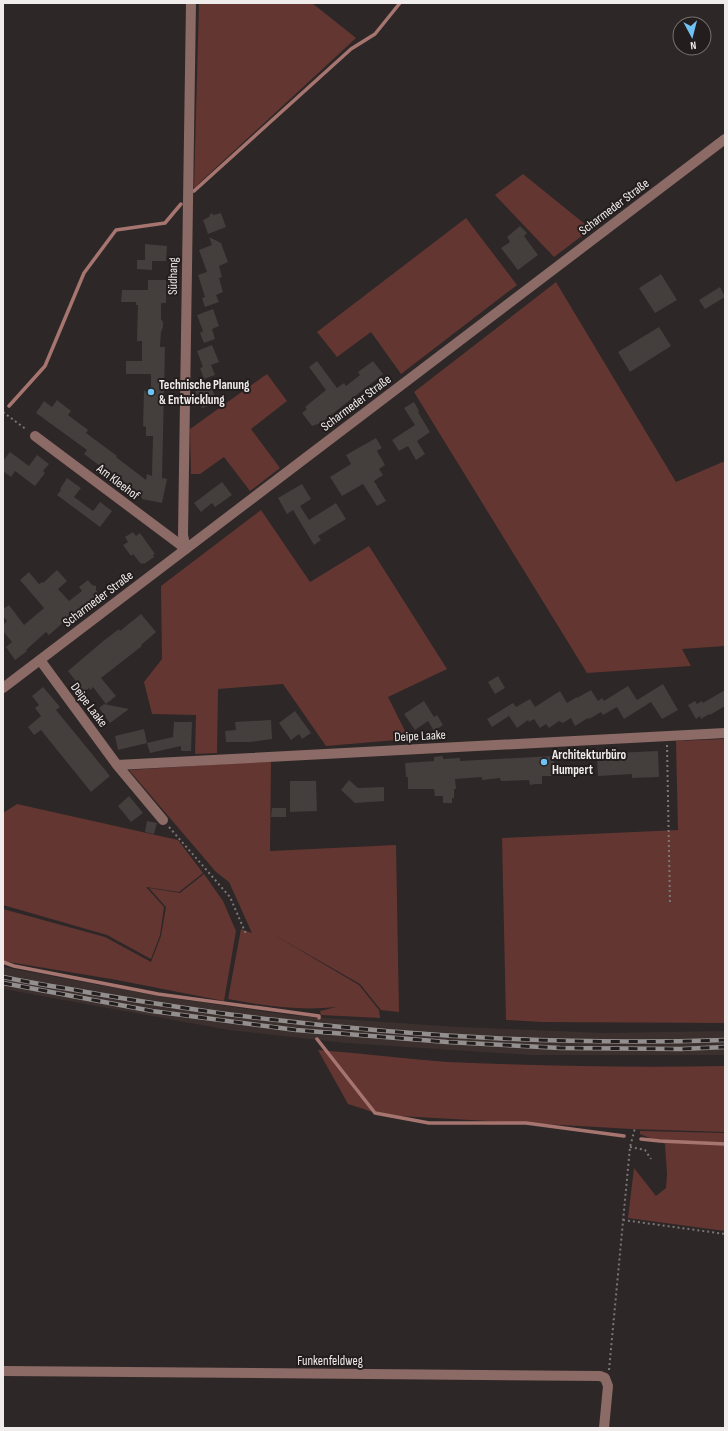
<svg xmlns="http://www.w3.org/2000/svg" width="728" height="1431" font-family="'Sofia Sans Condensed',sans-serif">
<rect width="100%" height="100%" fill="#2d2727"/>
<path fill="#3c302e" d="M3 967 158 996 288 1015 325 1018 459 1027 605 1033 725 1031V1055H530L346 1043 229 1030 3 989Z"/>
<path fill="#633631" d="M199 3H312L356 38 194 188Z
M523 174 591 229 554 257 495 195Z
M466 218 517 285 401 374 371 332 337 357 317 332Z
M556 282 676 482 725 461V646L682 649 691 666 587 673 414 392Z
M267 374 287 401 251 429 280 468 250 491 224 457 200 474H191L190 429Z
M261 510 310 582 369 546 447 669 388 697 409 739 326 746 283 684 218 689 217 753 195 754 196 715 152 714 144 682 162 659 161 586Z
M725 739V1023L542 1022 506 1020 502 838 678 830 676 741Z
M271 761 270 851 396 845 399 1012 381 1010 360 984 271 933V925V933L359 985 379 1010 380 1018 321 1015 320 1011 336 1007C300 1011 264 1006 228 999L241 929 252 933 229 882 216 872 129 770Z
M17 804 178 840 203 873 179 892 146 887 164 907 160 935 151 959 107 935 3 905V813Z
M204 874 223 901 236 931 224 1001 117 980 3 961V909L105 937 151 962 161 936 166 907 149 888 180 893Z
M318 1050C361 1053 405 1059 448 1062 540 1066 633 1068 725 1066V1132L632 1129 382 1115 348 1104Z
M640 1131 725 1133V1231L628 1218 634 1168 656 1196 666 1188 667 1174 665 1144 640 1134Z"/>
<g fill="none" stroke-linecap="round" stroke-linejoin="round">
<path stroke="#a7756f" stroke-width="3.5" d="M194 191 351 49 375 34 400 3
M9 406 45 366 84 273 116 230 165 223 181 204
M3 962 14 966 158 994 319 1016V1018
M317 1039 375 1113 429 1123H526L624 1136
M641 1139 660 1141 725 1144"/>
</g>
<path fill="#443e3d" d="M211 213 214 215 221 213 226 227 208 234 203 220 209 217Z
M520 226 527 233 524 236 538 255 518 270 501 248 510 242 507 237Z
M209 237 221 243 228 262 219 266 222 277 219 278 223 292 216 295 219 302 205 307 202 298 205 297 198 275 207 272 199 250 212 245Z
M145 244 167 246 166 261H152V270L137 269V260H145Z
M661 274 677 300 655 313 639 288Z
M148 280H166V303H161V319L163 322V327L161 332 160 347H165L162 478 167 479 162 503 142 499V497L84 454 87 450 36 413 44 401 52 407 57 400 71 411 68 415 88 430 86 433 117 456 116 457 146 480 147 474 152 476 153 436H146V427L143 426 144 391 151 392V374H126V361H142V341H137L138 305H136V302H121L122 290H148Z
M720 287 725 297 705 309 699 300Z
M213 309 219 326 212 329 215 339 204 343 200 333 203 331 197 315Z
M659 327 671 346 630 372 618 352Z
M212 345 219 362 211 365 215 375 204 379 200 368 203 367 197 351Z
M317 361 337 388 344 383 346 386 360 375 358 372 373 361 383 374 321 423 312 426 302 413 307 409 305 407 326 390 309 367Z
M211 385 217 403 202 408 195 391Z
M414 402 419 411 418 412 430 432 417 441 425 454 416 460 408 446 399 451 392 440 415 425 404 408Z
M376 438 382 448 377 451 385 465 379 469 383 475 374 481 386 501 377 506 363 484 342 496 330 477 351 464 346 455Z
M10 452 29 466 37 455 49 464 43 471 45 473 35 486 15 471 11 477 3 471V461Z
M67 478 81 488 74 497 93 511 100 502 112 511 100 527 57 495 61 490 60 489Z
M222 482 232 495 215 507 212 503 201 512 194 503Z
M302 484 311 499 300 506 309 520 336 503 346 519 318 536 321 540 314 545 293 510 287 514 278 498Z
M133 532 136 536 140 533 155 554 153 555 154 557 144 564 143 563 141 564 133 554 131 556 123 545 128 542 125 537Z
M57 570 67 581 58 589 69 601 82 591 79 587 88 580 92 585 96 586V590L100 596 66 621V620L49 635 46 632 26 650 27 651 15 660 6 647 12 642 3 631V625L7 621 3 616V609L9 605 24 625 44 608 20 580 29 572 39 584 42 582 43 583Z
M141 614 156 632 141 645 142 646 101 678 116 696 106 704 93 687 91 690 89 688 84 692 68 671 102 642 119 629 120 631Z
M498 676 505 688 495 694 488 682Z
M663 684 678 710 662 719 651 702 624 719 617 707 603 715 601 712 589 719 588 718 575 726 571 718 563 723 559 721 549 728 546 724 540 728 534 719 529 722 528 720 517 728 509 716 492 727 487 719 513 703 516 707 530 699 535 707 560 691 567 703 577 697V698L591 690 598 701 602 698 604 701 628 686 637 700Z
M43 687 60 707 56 710 110 776 91 792 41 730 34 735 28 727 41 716 35 708 39 705 32 696Z
M725 690V706L710 715 709 714 701 719 700 716 696 719 688 705 695 701 697 704 702 701 703 703Z
M424 701 434 717 437 715 443 725 434 731 428 721 415 730 404 714Z
M104 704 129 709 110 723 99 708Z
M295 711 311 733 302 739 299 734 291 740 279 723Z
M271 720 272 739 250 742H226L225 731 236 730 235 722Z
M174 722H192L191 751H181V746L150 753 147 743 173 737Z
M144 729 147 743 118 750 115 736Z
M658 751 659 777 632 778V774L598 776 597 758 615 757V753Z
M443 756V759L460 758V761L554 756V776H542V784H535L530 785 529 780 501 781 500 778 482 780V777L455 779 456 789H454V798H452V803H443V796H435L434 789H408V777H406L405 763 434 761V757Z
M349 780 358 788 384 787V801L355 803 341 790Z
M290 781H316L317 811 290 812Z
M129 796 143 813 131 822 118 806Z
M272 808H286V817H271Z
M147 821 157 823 154 834 145 832Z"/>
<g fill="none" stroke-linecap="round" stroke-linejoin="round">
<path stroke="#7c7776" stroke-width="2" stroke-dasharray="2 3" stroke-linecap="butt" d="M3 412 27 430
M667 745 670 904
M169 827 230 897 246 934
M630 1147 645 1150 651 1159
M623 1220 725 1234
M609 1370 630 1147 635 1128"/>
<path stroke="#8c6a65" stroke-width="10" d="M35 436 186 549
M186 549 183 535 191 3
M40 660 117 765 163 820
M3 688 725 139
M117 765 725 733
M3 1371 600 1376 605 1378 608 1386 604 1428"/>
<defs>
<path id="rail" d="M3 977C27 982 51 986 75 990 123 999 171 1006 219 1013 386 1035 556 1046 725 1040
M3 983 152 1011 296 1030 447 1042 560 1048 681 1049 725 1047"/>
</defs>
<use href="#rail" stroke="#938f8e" stroke-width="4.5"/>
<use href="#rail" stroke="#231e1d" stroke-width="3" stroke-dasharray="9" stroke-linecap="butt"/>
</g>
<g fill="#70c1f4" stroke="#231e1d" stroke-width="1.5">
<circle cx="151" cy="392" r="4"/>
<circle cx="544" cy="762" r="4"/>
</g>
<g text-anchor="middle" dominant-baseline="central" stroke-width="4" stroke-linejoin="round" paint-order="stroke">
<g font-size="13" fill="#f0eceb" stroke="#231e1d">
<text transform="translate(614 207) rotate(-37)">Scharmeder Straße</text>
<text transform="translate(173 276) rotate(-89)">Südhang</text>
<text transform="translate(356 403) rotate(-37)">Scharmeder Straße</text>
<text transform="translate(118 482) rotate(37)">Am Kleehof</text>
<text transform="translate(98 599) rotate(-37)">Scharmeder Straße</text>
<text transform="translate(89 705) rotate(53)">Deipe Laake</text>
<text transform="translate(420 736) rotate(-3)">Deipe Laake</text>
<text x="330" y="1361">Funkenfeldweg</text>
</g>
<g font-size="13" font-weight="bold" fill="#f0eceb" stroke="#231e1d" text-anchor="start">
<text x="159" y="385">Technische Planung<tspan x="159" dy="15">&amp; Entwicklung</tspan></text>
<text x="552" y="755">Architekturbüro<tspan x="552" dy="15">Humpert</tspan></text>
</g>
</g>
<rect width="728" height="1431" fill="none" stroke="#f0eceb" stroke-width="8"/>
<g transform="translate(692 36) rotate(173)"><circle r="19" fill="#231e1d" stroke="#75706f"/>
<path d="M0-3L7 15L0 10L-7 15Z" fill="#70c1f4"/>
<text y="-6" font-size="11" font-weight="bold" text-anchor="middle" fill="#f0eceb">N</text>
</g>
</svg>
